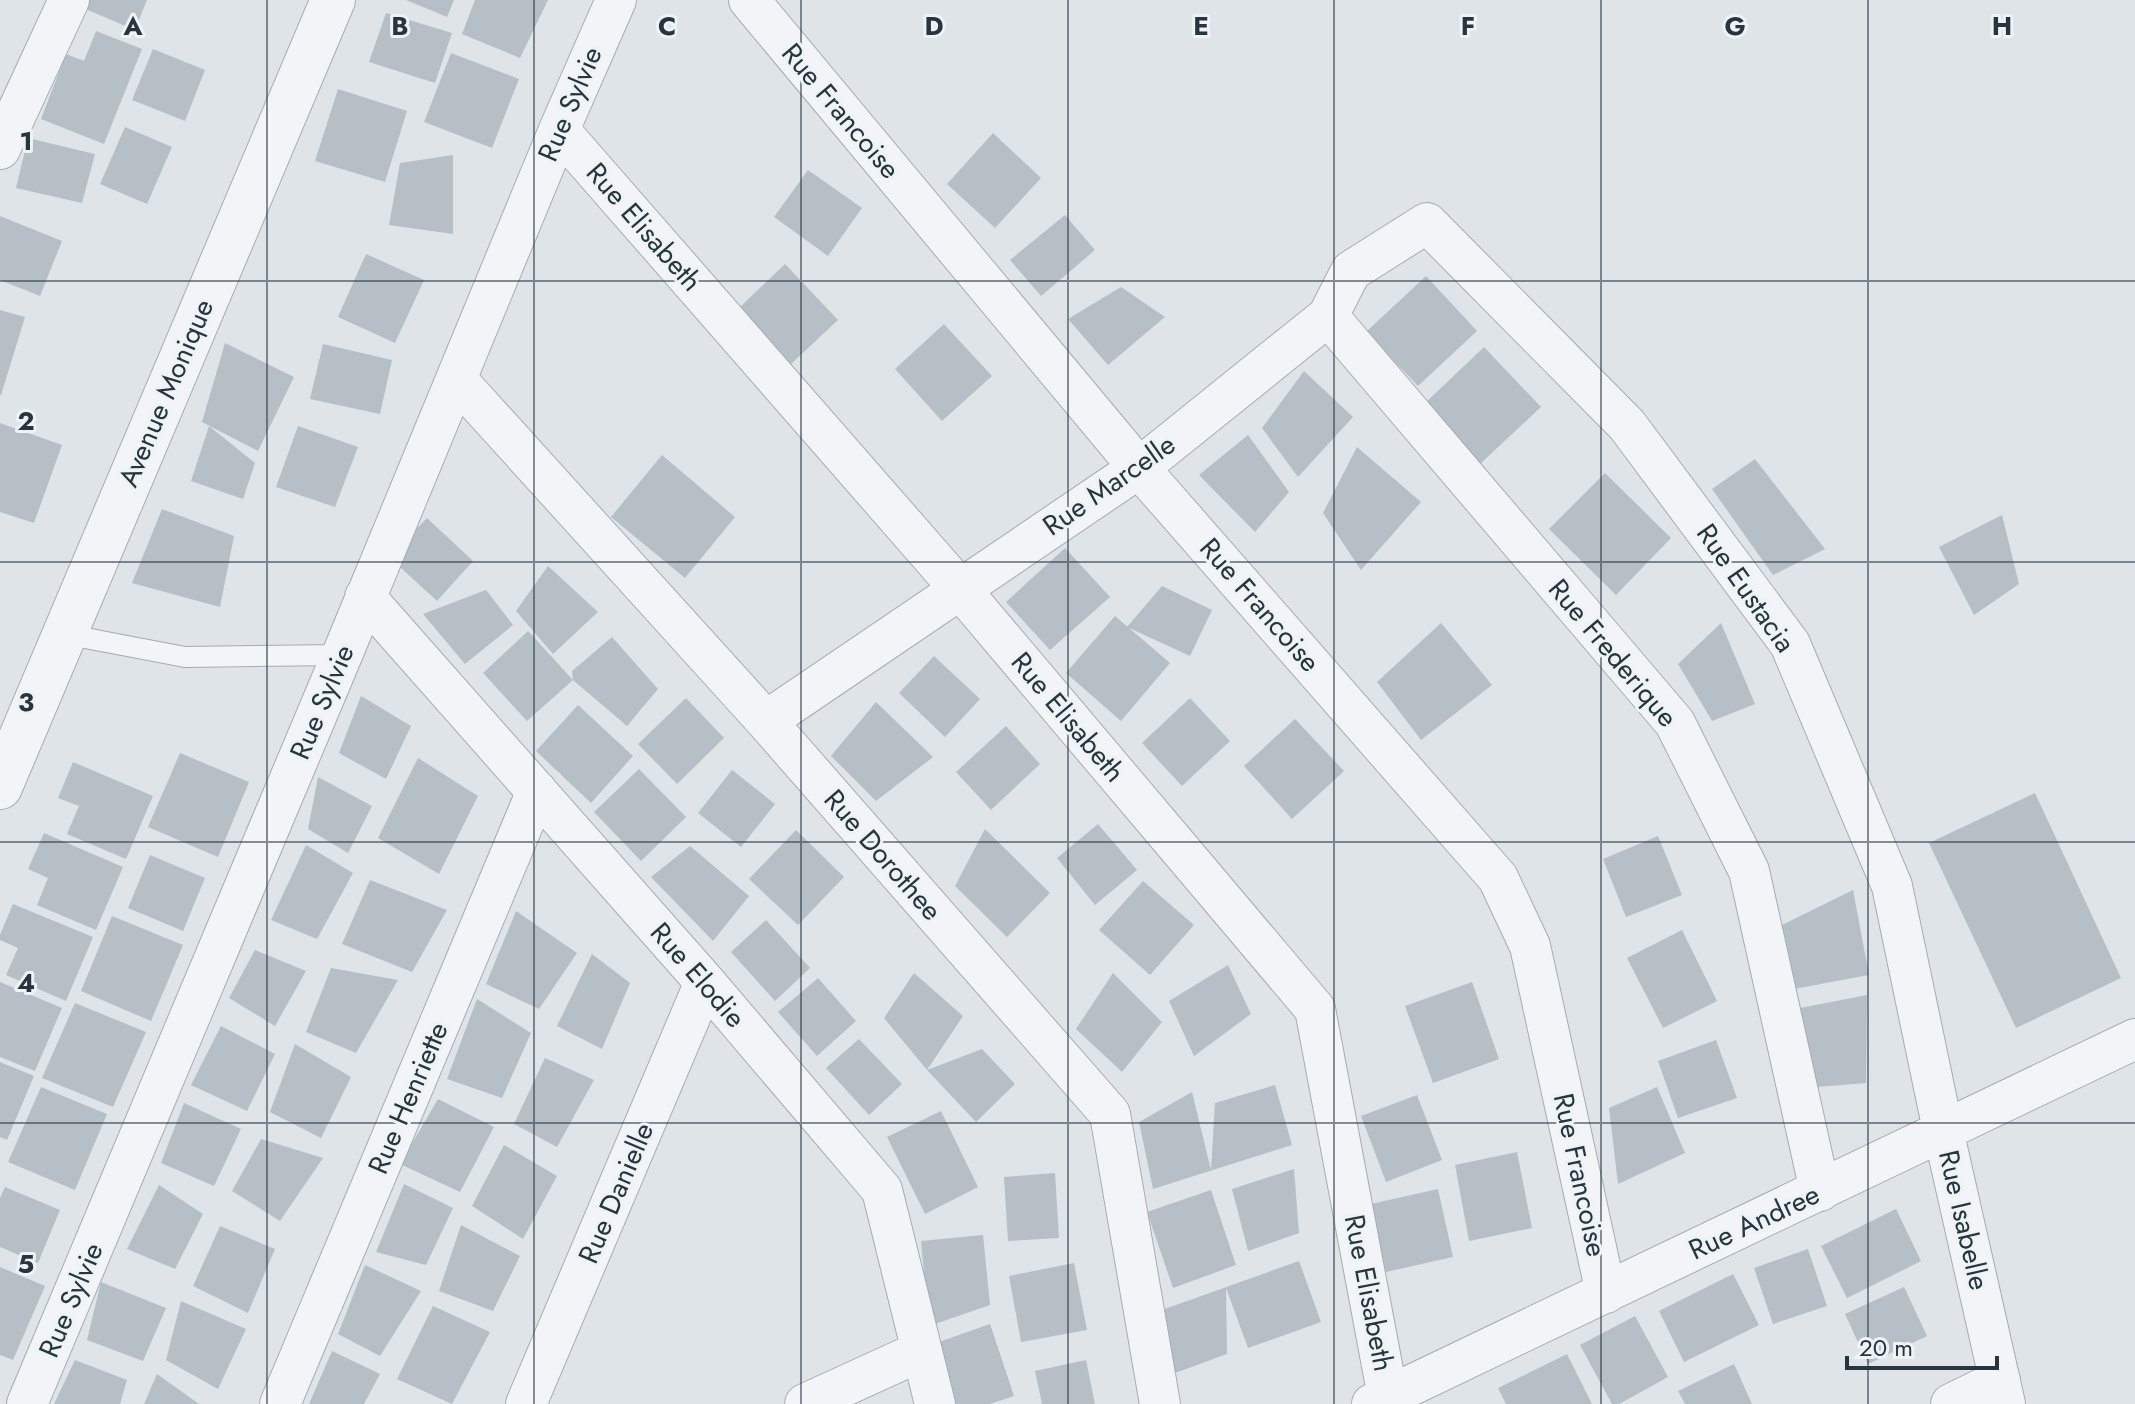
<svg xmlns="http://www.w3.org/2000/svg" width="2135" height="1404" font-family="Jost,sans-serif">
<rect width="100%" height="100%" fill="#dfe4e8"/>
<path fill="#b6bfc5" d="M87 0H147L135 30 83 8Z
M406 0H454L447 17Z
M475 0H548L520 58 462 34Z
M386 13 452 33 435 83 369 62Z
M96 31 142 49 104 144 41 119 66 54 84 61Z
M153 49 205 70 185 121 132 100Z
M451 53 519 79 492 148 424 122Z
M338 89 407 111 385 182 315 161Z
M125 127 172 147 147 204 100 184Z
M993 133 1041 178 995 228 947 184Z
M28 138 95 154 82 203 16 188Z
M453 155V234L389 225 400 163Z
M808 170 862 208 828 256 774 217Z
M1065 215 1095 250 1041 296 1010 260Z
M0 216 62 241 40 296 0 280Z
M366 254 424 280 395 343 338 317Z
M785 264 838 320 791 364 738 309Z
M1426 276 1477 331 1418 386 1366 332Z
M1121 287 1165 317 1108 365 1068 319Z
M0 310 25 317 1 395H0Z
M944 324 992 376 942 421 895 369Z
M225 343 294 377 258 451 202 422Z
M323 344 392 360 380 414 310 399Z
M1484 347 1541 407 1479 465 1422 406Z
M1304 371 1353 417 1298 477 1262 428Z
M0 423 62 445 34 523 0 512Z
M209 426 255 463 243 499 191 481Z
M298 426 358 447 335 507 276 487Z
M1248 435 1289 492 1255 532 1199 475Z
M1357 447 1421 502 1361 570 1323 513Z
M662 455 735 517 685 578 611 517Z
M1755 459 1825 549 1773 575 1712 489Z
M1605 473 1671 538 1616 595 1549 529Z
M162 509 234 536 220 607 132 583Z
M2002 515 2019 584 1974 615 1939 547Z
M427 518 473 561 437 601 389 557Z
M1065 548 1110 597 1050 650 1006 602Z
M548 566 598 612 553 654 516 611Z
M1162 586 1212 610 1190 656 1127 627Z
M486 590 513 625 465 664 423 614Z
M1115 616 1170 663 1121 721 1066 673Z
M1441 623 1492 685 1421 740 1377 682Z
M1721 623 1755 704 1712 721 1678 664Z
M528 631 573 680 527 721 483 673Z
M612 637 658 689 627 726 573 680 572 671Z
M934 656 980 699 945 737 899 693Z
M361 696 411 726 386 779 339 753Z
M686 698 724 738 677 784 638 744Z
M1190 698 1230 741 1182 786 1142 743Z
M876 702 933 757 876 801 831 756Z
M578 705 633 756 591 803 536 751Z
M1295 719 1344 771 1292 819 1244 766Z
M1006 726 1040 764 991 810 956 772Z
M180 753 249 782 218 857 148 827Z
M418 758 478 796 439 874 378 838Z
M73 762 153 796 126 859 67 834 79 806 58 798Z
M639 769 686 817 641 861 594 812Z
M732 770 775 804 741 847 698 813Z
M318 777 372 806 348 853 308 829Z
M2035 793 2121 978 2016 1028 1929 843Z
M1098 824 1137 870 1095 905 1057 858Z
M985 829 1050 893 1007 937 955 886Z
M796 830 844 877 798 925 749 879Z
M44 833 123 867 96 930 37 905 48 878 28 869Z
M1658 836 1682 895 1626 917 1603 859Z
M306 845 353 873 317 939 271 920Z
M690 846 749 896 713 941 651 877Z
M150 855 205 878 183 931 128 908Z
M370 880 447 910 412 972 342 944Z
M1143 881 1194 925 1150 975 1099 930Z
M1853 890 1869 975 1794 989 1782 925Z
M13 904 93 937 66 1001 6 975 18 948 0 940V935Z
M516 911 577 953 539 1009 486 984Z
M112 916 183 945 151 1021 81 991Z
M766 920 810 968 775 1001 731 952Z
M1682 930 1717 1001 1663 1028 1627 958Z
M255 950 306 971 275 1026 229 998Z
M592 954 630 983 602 1049 557 1026Z
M1228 965 1251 1014 1194 1056 1169 1001Z
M331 968 398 980 356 1053 306 1032Z
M914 973 963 1016 927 1070 884 1018Z
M1113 973 1162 1022 1122 1072 1076 1029Z
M818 978 856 1021 817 1056 778 1012Z
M0 982 62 1008 35 1071 0 1057Z
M1472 982 1499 1059 1433 1083 1405 1006Z
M1867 995 1866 1083 1805 1088 1795 1009Z
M477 999 531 1033 502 1098 447 1079Z
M75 1003 146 1032 113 1107 42 1078Z
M221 1026 275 1054 247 1111 191 1085Z
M859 1039 902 1084 869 1115 826 1068Z
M1716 1040 1737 1098 1678 1118 1658 1061Z
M295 1044 351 1077 321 1138 270 1112Z
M982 1049 1015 1084 976 1122 927 1070Z
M545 1058 594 1080 557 1147 514 1124Z
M0 1062 34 1076 7 1140 0 1137Z
M1275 1085 1292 1145 1153 1189 1139 1122 1192 1092 1211 1170 1215 1103Z
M41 1087 107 1114 75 1190 8 1162Z
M1657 1087 1685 1153 1618 1184 1609 1108Z
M1417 1095 1442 1160 1386 1182 1361 1116Z
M438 1099 494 1127 460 1192 400 1164Z
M184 1103 241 1129 214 1186 161 1163Z
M941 1111 978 1187 925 1214 887 1137Z
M261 1139 323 1158 280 1221 232 1191Z
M504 1145 557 1176 523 1239 472 1206Z
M1517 1152 1532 1228 1469 1241 1455 1165Z
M1294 1169 1299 1233 1248 1251 1232 1189Z
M1055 1173 1059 1238 1008 1241 1004 1177Z
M404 1184 453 1208 426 1265 376 1252Z
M159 1185 203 1214 175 1269 127 1249Z
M5 1187 60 1210 38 1263 0 1247V1198Z
M1438 1189 1453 1257 1386 1272 1371 1204Z
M1211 1190 1236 1265 1173 1288 1147 1212Z
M1896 1209 1921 1261 1847 1298 1821 1246Z
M461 1225 520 1256 493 1311 439 1291Z
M220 1226 275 1249 248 1313 193 1286Z
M983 1235 990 1305 929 1326 921 1241Z
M1808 1249 1827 1306 1773 1324 1754 1268Z
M1299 1261 1321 1322 1248 1348 1226 1288 1227 1354 1167 1376 1162 1310Z
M1074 1263 1087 1330 1021 1342 1009 1276Z
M365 1265 421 1291 380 1356 338 1334Z
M0 1267 45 1286 13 1360 0 1355Z
M1733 1274 1759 1325 1684 1362 1659 1311Z
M101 1282 166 1308 143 1361 87 1340Z
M1904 1287 1927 1336 1868 1364 1845 1314Z
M181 1301 246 1329 218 1389 166 1360Z
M433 1306 490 1332 452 1404 397 1379Z
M1635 1316 1668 1377 1619 1404H1612L1580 1345Z
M990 1324 1014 1396 990 1404H956L936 1343Z
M332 1351 380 1374 364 1404H309Z
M1567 1354 1592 1404H1506L1498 1388Z
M75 1360 127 1380 120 1404H54Z
M1086 1360 1095 1404H1042L1035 1371Z
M1734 1364 1752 1404H1685L1678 1391Z
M157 1374 199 1404H144Z"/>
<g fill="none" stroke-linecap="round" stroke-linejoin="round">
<defs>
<path id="service" d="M64 634 185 657 342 655"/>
<path id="minor" d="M749 0 1139 468 1498 878 1530 946 1606 1293
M559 130 960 589 1315 1009 1388 1397
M0 149 69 0
M1328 316 1675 723 1749 871 1820 1191
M456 379 766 721 1110 1114 1160 1404
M365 597 705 982 882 1190 935 1404
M766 721 1139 468 1328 316 1351 271 1427 223 1627 425 1790 644 1892 886 1943 1130 2005 1404
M27 1404 342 655 559 130 616 0
M280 1404 537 791
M526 1404 705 982
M805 1404 921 1351
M1372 1404 2135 1039
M1951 1404 2000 1380"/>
<path id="tertiary" d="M0 787 333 0"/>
</defs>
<use href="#service" stroke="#a4acb2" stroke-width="22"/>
<use href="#minor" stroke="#a4acb2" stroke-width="42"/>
<use href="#tertiary" stroke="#a4acb2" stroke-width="46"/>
<use href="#service" stroke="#f2f4f7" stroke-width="20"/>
<use href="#minor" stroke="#f2f4f7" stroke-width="40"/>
<use href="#tertiary" stroke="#f2f4f7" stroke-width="44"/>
</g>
<path fill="none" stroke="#28353f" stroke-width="2" stroke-opacity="0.55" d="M267 0V1404M534 0V1404M801 0V1404M1068 0V1404M1334 0V1404M1601 0V1404M1868 0V1404M0 281H2135M0 562H2135M0 842H2135M0 1123H2135"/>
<g text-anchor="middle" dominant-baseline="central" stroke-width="6" stroke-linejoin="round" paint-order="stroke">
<g font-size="28" fill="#28353f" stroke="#eef3f6">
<text transform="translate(570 104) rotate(-67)">Rue Sylvie</text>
<text transform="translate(841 111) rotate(50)">Rue Francoise</text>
<text transform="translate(644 227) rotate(49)">Rue Elisabeth</text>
<text transform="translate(166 393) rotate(-67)">Avenue Monique</text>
<text transform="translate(1109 485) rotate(-35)">Rue Marcelle</text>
<text transform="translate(1746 588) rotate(55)">Rue Eustacia</text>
<text transform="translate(1260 605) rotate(49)">Rue Francoise</text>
<text transform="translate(1613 653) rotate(50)">Rue Frederique</text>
<text transform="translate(322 702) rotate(-67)">Rue Sylvie</text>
<text transform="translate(1068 717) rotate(50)">Rue Elisabeth</text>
<text transform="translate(883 855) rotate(49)">Rue Dorothee</text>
<text transform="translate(698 975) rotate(49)">Rue Elodie</text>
<text transform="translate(408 1098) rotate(-67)">Rue Henriette</text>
<text transform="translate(1580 1175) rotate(78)">Rue Francoise</text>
<text transform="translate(616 1193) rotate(-67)">Rue Danielle</text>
<text transform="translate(1964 1220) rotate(77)">Rue Isabelle</text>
<text transform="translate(1754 1222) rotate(-25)">Rue Andree</text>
<text transform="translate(1369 1293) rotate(79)">Rue Elisabeth</text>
<text transform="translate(71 1300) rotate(-67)">Rue Sylvie</text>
</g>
</g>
<g font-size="26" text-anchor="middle" font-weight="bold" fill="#28353f" stroke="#eef3f6" stroke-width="6" stroke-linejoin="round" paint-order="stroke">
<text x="133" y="35">A</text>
<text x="400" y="35">B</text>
<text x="667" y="35">C</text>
<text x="934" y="35">D</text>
<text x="1201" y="35">E</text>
<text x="1468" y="35">F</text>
<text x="1735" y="35">G</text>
<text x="2002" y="35">H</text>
<text x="26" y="150">1</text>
<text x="26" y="430">2</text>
<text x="26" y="711">3</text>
<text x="26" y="992">4</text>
<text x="26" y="1273">5</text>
</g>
<path d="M1847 1356v12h150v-12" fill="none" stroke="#28353f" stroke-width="4"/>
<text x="1859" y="1356" font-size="24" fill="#28353f" stroke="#eef3f6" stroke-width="6" paint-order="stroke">20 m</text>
</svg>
